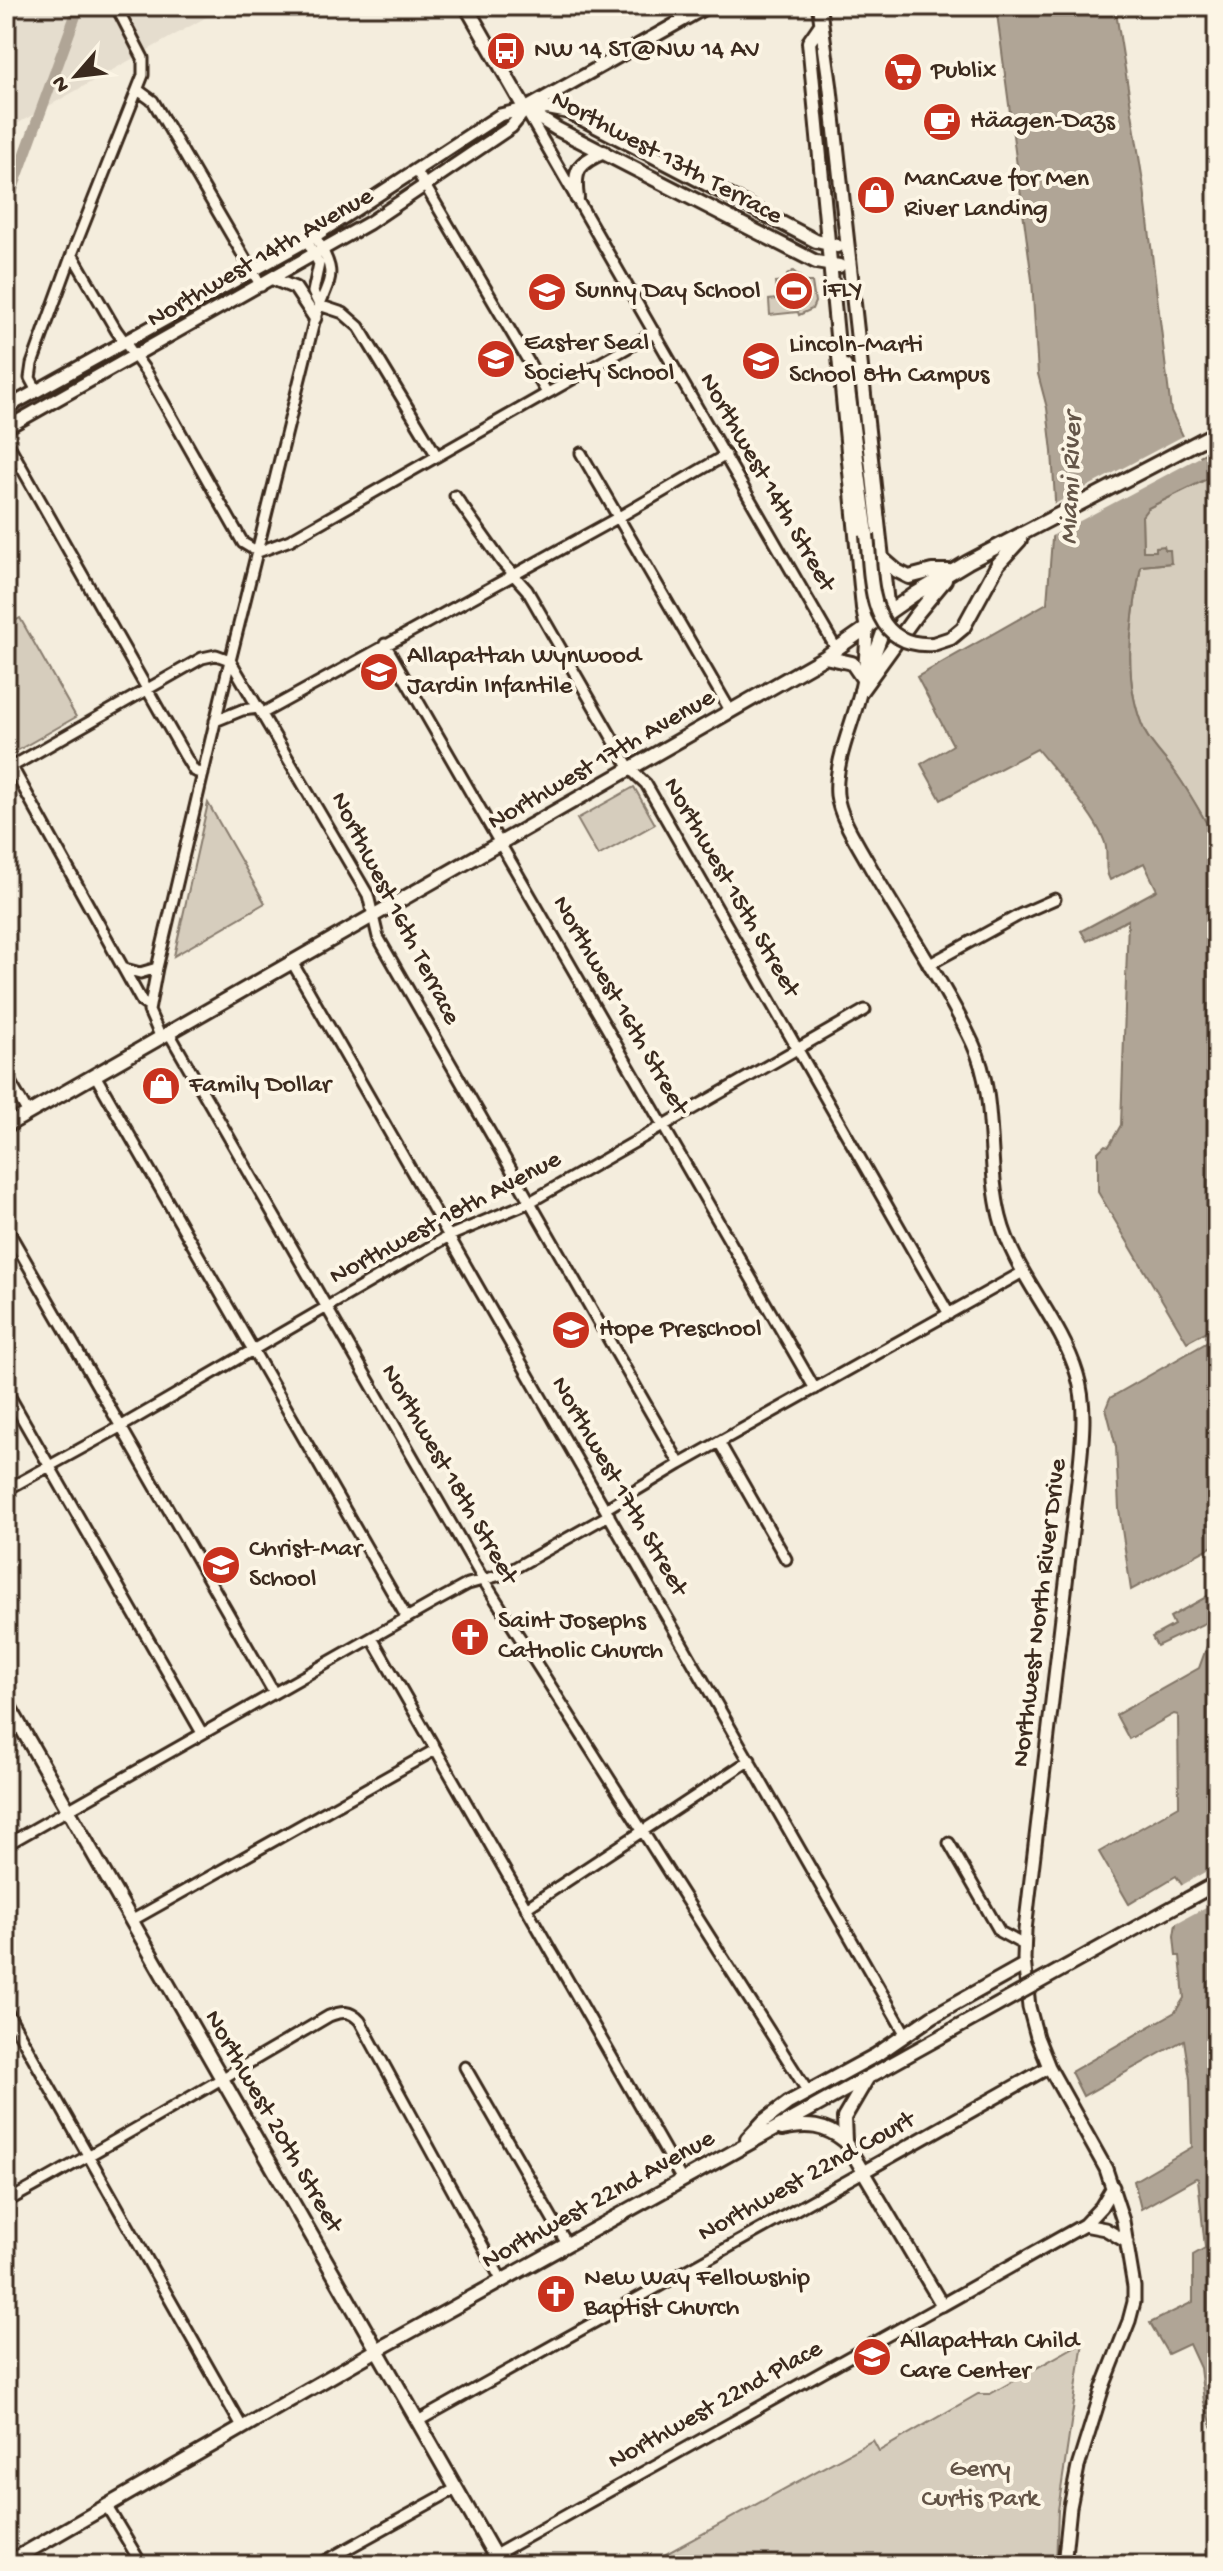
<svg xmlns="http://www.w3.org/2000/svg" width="1223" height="2571" font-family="'Gochi Hand',sans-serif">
<rect width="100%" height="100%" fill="#f4eddd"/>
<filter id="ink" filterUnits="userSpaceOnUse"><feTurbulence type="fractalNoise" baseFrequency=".0125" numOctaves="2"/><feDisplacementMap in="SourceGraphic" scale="16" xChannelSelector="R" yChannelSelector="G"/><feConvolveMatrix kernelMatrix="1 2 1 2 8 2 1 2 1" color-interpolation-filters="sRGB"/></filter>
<g filter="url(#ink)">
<path fill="#e5ddce" d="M6 6H226L6 130Z"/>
<path fill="#d6cdbd" stroke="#887c6e" stroke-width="2" d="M793 271 806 282H812L815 302 812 309 799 315 798 312 770 315 769 300 777 299 775 282 788 281 787 275Z
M1217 474V841C1203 818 1191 794 1175 772 1165 759 1152 746 1145 732 1121 680 1131 620 1141 566L1171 563 1156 551 1143 552 1142 516 1148 508Z
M20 618 76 717 6 757V626Z
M634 787 655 824 598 856 577 819Z
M208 803 265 903 174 956Z
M1083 2342 1058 2510 1056 2565H646L873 2440 879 2451 978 2394H990Z"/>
<path fill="#b0a596" stroke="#817466" stroke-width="2" d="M996 6H1115L1144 188 1171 411 1194 459 1217 447V474L1148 508 1142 516 1143 551H1156V547L1164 546 1165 550H1170L1171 563 1141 566C1131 620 1121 680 1145 732 1152 746 1166 759 1175 772 1191 794 1203 818 1217 841V1544L1131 1590 1119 1509 1116 1447 1106 1408 1110 1398 1213 1339 1207 1331 1187 1342 1098 1192V1152L1105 1145 1109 1146 1121 1125 1128 920 1087 941 1081 931 1157 890 1144 863 1110 880C1103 867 1109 856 1105 843 1096 815 1056 773 1037 749L941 800 921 764 953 745 917 677 1047 603 1055 500 1052 452 1047 408 1038 374 1032 280Z
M1217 1591V2440L1204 2402 1200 2368 1189 2344 1168 2354 1150 2323 1193 2302V2255L1205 2248 1198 2179 1196 2178 1141 2209 1134 2181 1192 2147 1190 2079 1184 2040 1083 2096 1071 2072 1175 2012 1184 1998 1180 1956H1176L1174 1936 1182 1885 1176 1876 1129 1904 1099 1852 1179 1806 1178 1715 1174 1714 1129 1739 1116 1715 1199 1668 1215 1624 1213 1619 1157 1646 1152 1637 1174 1625 1170 1617Z"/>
<path fill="#f4eddd" d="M1185 435 1200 457 1048 538 1051 506Z
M1217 1865V1901L1171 1926 1177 1888Z"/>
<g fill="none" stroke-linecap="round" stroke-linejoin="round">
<path stroke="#b0a596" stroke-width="11" d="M6 207 79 6"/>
<defs>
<path id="minor" d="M138 90 153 101 261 286
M525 109 837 650
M416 170 547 393
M307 240 319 264 313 292 319 305
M72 254 116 330 147 373 243 543 258 552 290 540 655 332
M319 305 343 313 359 327 437 456
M37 391 30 378 32 364 72 254 143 75V58L116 6
M6 440 185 756 194 771 203 774
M581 453 731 712
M455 496 502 562 527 590 630 769 646 784 949 1314
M385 644 815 1389
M263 713 619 517 726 455
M215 721 242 710 259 708
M12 767 142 1002 149 1007
M6 770 202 658 216 655 230 660 368 895 378 937 680 1464
M292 962 906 2035
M928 965 1021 914 1055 899
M125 969 140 973 157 968
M169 1033 484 1581 808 2092
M161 1038 149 1011 157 968 221 697 315 318C329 275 340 279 315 236
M6 1075 28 1113
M95 1075 407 1618
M6 1227 274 1693
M6 1390 202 1733
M719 1442 786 1559
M6 1490 122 1426 449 1236 530 1202 865 1010
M605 1509 680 1464 1023 1272
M372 1638 682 2180
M949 1843 1000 1932 1024 1945
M6 1845 433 1603 468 1584 504 1574 609 1515
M526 1908 750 1760
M131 1921 435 1750
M6 2010 242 2427
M465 2067 567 2244
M6 2202C115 2142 222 2079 329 2016 342 2011 350 2010 360 2021L502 2281
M418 2421 863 2172
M106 2505 142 2565
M495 2555 942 2305
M318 2565 457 2488"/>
<path id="tertiary" d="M273 279 295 288 315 318
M6 408 315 236 500 115 525 109 708 6
M6 428 369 223 511 127 525 110
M867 629C866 649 866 669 861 689 854 722 834 760 837 795 840 818 856 841 867 861 901 922 943 980 973 1044 998 1098 986 1160 1000 1217 1014 1274 1060 1318 1077 1374 1086 1403 1083 1434 1080 1464L1025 1930 1024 1959 1029 2007 1037 2037 1049 2067 1106 2169 1123 2221 1134 2287V2302L1129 2321 1103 2387 1078 2467 1070 2507 1064 2565
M867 676 887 620
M845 2141 942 2305 1084 2225 1101 2207 1113 2187
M863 2172 1049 2067
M1084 2225 1105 2229 1127 2242"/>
<path id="secondary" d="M466 6 525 109 557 129 816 262 839 266
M819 6 830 85 888 613
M820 26 809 42 863 608 867 629
M525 109 548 108 569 112 816 241 837 246
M577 198C573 170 578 163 604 152
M845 366 867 535
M883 559 897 571 909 577 932 571H949
M933 644 951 638 963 628 998 564 1020 540
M825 657 852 663 863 679
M861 691 916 615 945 580
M6 1126 825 657 915 594 968 562 1217 432
M6 1701 500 2565
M1188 1899 1217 1883
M782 2129C807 2123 825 2125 845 2141
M747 2139 764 2121 788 2103 876 2055 933 2016 1024 1965
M845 2141 844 2118 868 2077
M6 2564 377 2350 951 2031"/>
</defs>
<use href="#minor" stroke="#3b2a1e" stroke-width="15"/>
<use href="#tertiary" stroke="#3b2a1e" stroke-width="17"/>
<use href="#secondary" stroke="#3b2a1e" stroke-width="18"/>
<use href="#minor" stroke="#fcf5e5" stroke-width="9"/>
<use href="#tertiary" stroke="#fcf5e5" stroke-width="11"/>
<use href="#secondary" stroke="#fcf5e5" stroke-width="12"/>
<defs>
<path id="secondary-bridge" d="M867 535C872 581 867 648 933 644
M951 2031 1188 1899"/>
</defs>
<use href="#secondary-bridge" stroke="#3b2a1e" stroke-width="18" stroke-linecap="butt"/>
<use href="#secondary-bridge" stroke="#fcf5e5" stroke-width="12"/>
</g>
</g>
<defs>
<symbol id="bus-disc" viewBox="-11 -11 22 22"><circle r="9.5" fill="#c8321e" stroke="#fcf5e5"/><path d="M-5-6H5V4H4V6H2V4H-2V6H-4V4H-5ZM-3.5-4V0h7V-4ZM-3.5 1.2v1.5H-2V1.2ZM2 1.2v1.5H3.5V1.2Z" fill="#fff"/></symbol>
<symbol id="supermarket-disc" viewBox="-11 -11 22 22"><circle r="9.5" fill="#c8321e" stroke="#fcf5e5"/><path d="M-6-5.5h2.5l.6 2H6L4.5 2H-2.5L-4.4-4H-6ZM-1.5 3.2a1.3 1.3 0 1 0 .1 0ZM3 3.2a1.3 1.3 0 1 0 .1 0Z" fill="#fff"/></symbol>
<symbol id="cafe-disc" viewBox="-11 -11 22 22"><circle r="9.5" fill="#c8321e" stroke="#fcf5e5"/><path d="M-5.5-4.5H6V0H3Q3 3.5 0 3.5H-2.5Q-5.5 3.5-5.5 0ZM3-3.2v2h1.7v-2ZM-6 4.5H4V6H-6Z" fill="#fff"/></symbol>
<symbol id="shop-disc" viewBox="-11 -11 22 22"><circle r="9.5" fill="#c8321e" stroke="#fcf5e5"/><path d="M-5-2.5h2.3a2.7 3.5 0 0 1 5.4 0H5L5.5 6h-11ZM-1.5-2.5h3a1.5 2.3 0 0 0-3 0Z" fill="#fff"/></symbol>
<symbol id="stadium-disc" viewBox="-11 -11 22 22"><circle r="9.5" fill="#c8321e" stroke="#fcf5e5"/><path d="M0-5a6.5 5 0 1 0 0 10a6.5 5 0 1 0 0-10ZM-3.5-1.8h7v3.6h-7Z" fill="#fff"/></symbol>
<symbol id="school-disc" viewBox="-11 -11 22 22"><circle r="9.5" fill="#c8321e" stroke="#fcf5e5"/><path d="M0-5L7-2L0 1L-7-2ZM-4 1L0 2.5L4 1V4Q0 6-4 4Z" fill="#fff"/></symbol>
<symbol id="church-disc" viewBox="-11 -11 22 22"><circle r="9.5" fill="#c8321e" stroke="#fcf5e5"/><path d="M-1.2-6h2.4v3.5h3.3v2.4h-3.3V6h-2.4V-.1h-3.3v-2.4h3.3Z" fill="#fff"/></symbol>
</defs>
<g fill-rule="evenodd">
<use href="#bus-disc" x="484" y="29" width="44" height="44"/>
<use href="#supermarket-disc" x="881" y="50" width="44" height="44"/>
<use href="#cafe-disc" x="920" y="100" width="44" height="44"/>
<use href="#shop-disc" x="854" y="173" width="44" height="44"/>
<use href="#stadium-disc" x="772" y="269" width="44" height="44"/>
<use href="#school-disc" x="525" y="270" width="44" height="44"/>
<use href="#school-disc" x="474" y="337" width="44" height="44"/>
<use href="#school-disc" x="739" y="339" width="44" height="44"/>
<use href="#school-disc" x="357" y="650" width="44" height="44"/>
<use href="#shop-disc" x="139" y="1064" width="44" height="44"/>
<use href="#school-disc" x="549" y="1308" width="44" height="44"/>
<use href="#school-disc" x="199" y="1543" width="44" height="44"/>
<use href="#church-disc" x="448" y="1615" width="44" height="44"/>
<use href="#church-disc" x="534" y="2272" width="44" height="44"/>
<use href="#school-disc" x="850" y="2335" width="44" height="44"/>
</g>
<g text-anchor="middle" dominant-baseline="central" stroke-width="8" stroke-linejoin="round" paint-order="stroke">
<g font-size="26" fill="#3b2a1e" stroke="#fcf5e5" text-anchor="start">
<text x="534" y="51">NW 14 ST@NW 14 AV</text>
<text x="931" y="72">Publix</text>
<text x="970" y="122">Häagen-Dazs</text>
<text x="904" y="180">ManCave for Men<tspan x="904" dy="30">River Landing</tspan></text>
<text x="822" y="291">iFLY</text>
<text x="575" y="292">Sunny Day School</text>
<text x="524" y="344">Easter Seal<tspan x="524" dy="30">Society School</tspan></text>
<text x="789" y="346">Lincoln-Marti<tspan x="789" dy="30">School 8th Campus</tspan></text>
<text x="407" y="657">Allapattah Wynwood<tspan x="407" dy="30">Jardin Infantile</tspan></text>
<text x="189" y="1086">Family Dollar</text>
<text x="599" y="1330">Hope Preschool</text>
<text x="249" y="1550">Christ-Mar<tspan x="249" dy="30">School</tspan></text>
<text x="498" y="1622">Saint Josephs<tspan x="498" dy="30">Catholic Church</tspan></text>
<text x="584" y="2279">New Way Fellowship<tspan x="584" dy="30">Baptist Church</tspan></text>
<text x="900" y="2342">Allapattah Child<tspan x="900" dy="30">Care Center</tspan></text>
</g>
<g font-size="26" fill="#3b2a1e" stroke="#fcf5e5">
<text transform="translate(666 159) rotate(28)">Northwest 13th Terrace</text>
<text transform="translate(261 259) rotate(-30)">Northwest 14th Avenue</text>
<text transform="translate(766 483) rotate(60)">Northwest 14th Street</text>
<text transform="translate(602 761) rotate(-30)">Northwest 17th Avenue</text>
<text transform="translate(730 888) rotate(60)">Northwest 15th Street</text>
<text transform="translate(394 909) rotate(63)">Northwest 16th Terrace</text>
<text transform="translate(619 1006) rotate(60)">Northwest 16th Street</text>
<text transform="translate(446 1219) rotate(-28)">Northwest 18th Avenue</text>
<text transform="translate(448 1475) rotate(60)">Northwest 18th Street</text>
<text transform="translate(618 1487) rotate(60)">Northwest 17th Street</text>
<text transform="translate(1041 1613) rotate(-83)">Northwest North River Drive</text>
<text transform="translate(272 2122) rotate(60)">Northwest 20th Street</text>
<text transform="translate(807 2178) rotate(-29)">Northwest 22nd Court</text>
<text transform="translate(599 2201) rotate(-29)">Northwest 22nd Avenue</text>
<text transform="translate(716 2406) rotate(-29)">Northwest 22nd Place</text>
</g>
<g font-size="26" fill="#625346" stroke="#fcf5e5">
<text x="980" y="2470">Gerry<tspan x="980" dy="30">Curtis Park</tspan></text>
</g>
<g font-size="28" font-style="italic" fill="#645548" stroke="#fcf5e5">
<text transform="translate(1072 479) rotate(-88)">Miami River</text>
</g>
</g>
<rect width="1223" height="2571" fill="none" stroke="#fcf5e5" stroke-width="32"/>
<rect x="16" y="16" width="1191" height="2539" fill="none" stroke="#3b2a1e" stroke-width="3" filter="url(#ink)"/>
<g transform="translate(76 76) rotate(242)" stroke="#fcf5e5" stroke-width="6" paint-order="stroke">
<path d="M0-6L14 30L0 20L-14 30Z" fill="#3b2a1e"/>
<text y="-12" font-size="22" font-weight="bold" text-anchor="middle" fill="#3b2a1e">N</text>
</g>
</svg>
